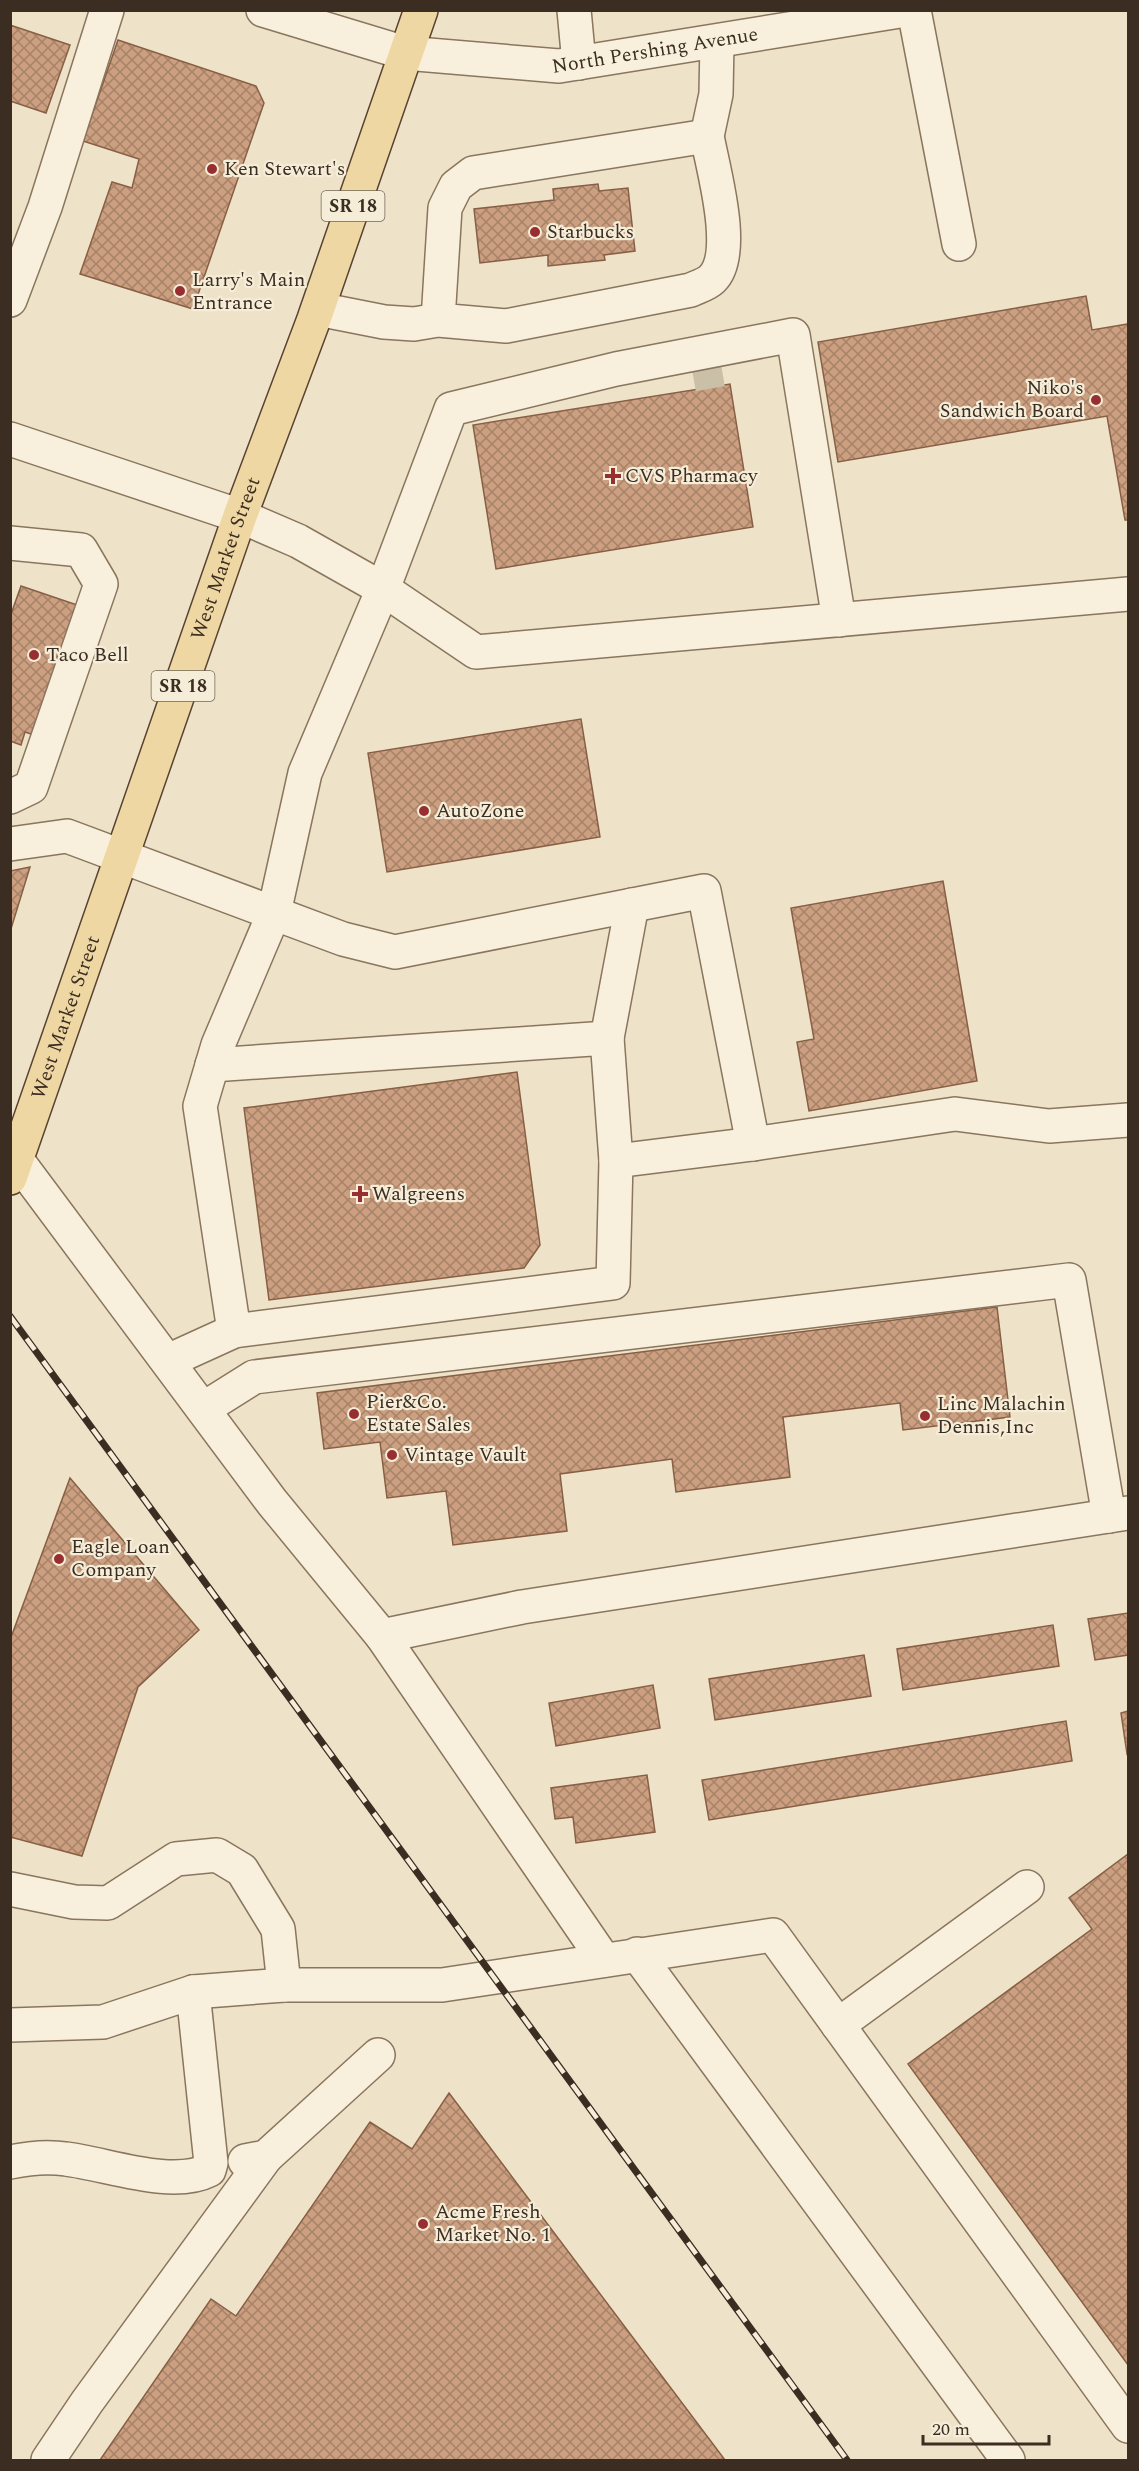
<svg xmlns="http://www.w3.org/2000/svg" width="1139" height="2471" font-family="Spectral,serif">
<defs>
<pattern id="building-cross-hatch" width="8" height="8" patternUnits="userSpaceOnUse" patternTransform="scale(1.5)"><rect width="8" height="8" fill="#cb9f80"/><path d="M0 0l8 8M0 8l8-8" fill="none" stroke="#a68268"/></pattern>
</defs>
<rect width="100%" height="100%" fill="#eee3c9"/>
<path fill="url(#building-cross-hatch)" stroke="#885f44" stroke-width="1.5" d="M10 25 70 45 46 113 10 101Z
M118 40 256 86 264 103 193 309 80 274 112 182 132 188 139 159 83 141Z
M598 184 599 191 628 188 635 251 604 255 605 260 548 266V255L480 263 474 209 554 200 553 189Z
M1086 296 1092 330 1128 324V520H1125L1107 416 838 462 818 342Z
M730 384 753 527 496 569 473 425Z
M21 586 80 606 37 736 25 732 21 745 10 741V617Z
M581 719 600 837 387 872 368 753Z
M30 867 10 932V871Z
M943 881 977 1081 809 1111 797 1042 814 1039 791 908Z
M517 1072 540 1245 524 1268 269 1300 244 1108Z
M997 1307 1010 1417 903 1430 900 1403 783 1417 790 1477 676 1492 672 1459 560 1474 567 1531 453 1545 446 1491 387 1498 380 1442 324 1449 317 1393Z
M70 1478 199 1630 138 1687 82 1856 10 1837V1640Z
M1128 1613V1655L1095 1660 1088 1619Z
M1053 1625 1059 1666 903 1690 897 1649Z
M864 1655 871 1696 715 1720 709 1679Z
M653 1685 660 1728 556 1746 549 1703Z
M1128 1711V1753L1127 1754 1121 1713Z
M1066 1721 1072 1761 709 1820 702 1780Z
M647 1775 655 1832 576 1843 573 1817 555 1819 551 1788Z
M1128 1854V2365L908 2064 1092 1929 1069 1898Z
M449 2093 725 2460H100L211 2299 236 2316 370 2122 412 2149Z"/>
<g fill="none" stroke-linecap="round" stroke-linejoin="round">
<path stroke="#cabfa7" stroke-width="33" stroke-dasharray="33 16" stroke-linecap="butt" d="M693 375 722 370"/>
<defs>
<g id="minor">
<path id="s1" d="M263 10 405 53 559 66 906 10"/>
<path d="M574 10 579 63"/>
<path d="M914 10 959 244"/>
<path d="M707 136 716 94 717 42"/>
<path d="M10 300 45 207 107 10"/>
<path d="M318 309 384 322 414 324 438 320 506 326 691 290C697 287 707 284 712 279 738 254 713 169 707 136L473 173 456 186 445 208 438 320"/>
<path d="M10 439 240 516 298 541 383 589 476 652 1128 594"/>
<path d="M10 543 81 550 101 584 31 787 10 797"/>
<path d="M10 844 67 836 343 939 395 952 704 891 753 1144 955 1114 1049 1126 1128 1120"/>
<path d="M607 1038 632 905"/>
<path d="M212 1065 607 1038 616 1161"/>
<path d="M17 1160 272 1502 382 1636 522 1607 1128 1513"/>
<path d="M234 1331 200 1106 218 1045 274 913 305 773 383 589 451 409 616 369 793 335 839 620"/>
<path d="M168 1361 234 1331 613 1283 616 1161 753 1144"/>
<path d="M203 1409 254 1377 1069 1280 1109 1516"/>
<path d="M382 1636 604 1960"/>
<path d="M10 1889 74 1902 108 1903 176 1859 217 1855 242 1870 278 1929 284 1985"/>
<path d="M637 1954 1008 2460"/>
<path d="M10 2025 103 2022 193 1992 284 1985H442L773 1935 1128 2426"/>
<path d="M838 2025 1027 1887"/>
<path d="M245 2161 266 2157 378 2055"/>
<path d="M10 2162C29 2158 47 2156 66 2159 107 2164 172 2189 209 2170L211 2163 193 1992"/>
<path d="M48 2460 87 2402 266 2157"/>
</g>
<g id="major">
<path id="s2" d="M10 1178 240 516 314 319 421 10"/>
</g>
</defs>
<use href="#minor" stroke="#8a755e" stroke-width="36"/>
<use href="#major" stroke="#584331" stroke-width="36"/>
<use href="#minor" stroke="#f8f0dc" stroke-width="33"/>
<use href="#major" stroke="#efd7a3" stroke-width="33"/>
<defs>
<path id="rail" d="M10 1316 847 2460"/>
</defs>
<use href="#rail" stroke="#3b2d21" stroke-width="7"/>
<use href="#rail" stroke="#f5edd8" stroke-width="4.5" stroke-dasharray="14" stroke-linecap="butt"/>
</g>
<g fill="#972f30" stroke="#f5edd8" stroke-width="2">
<circle cx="212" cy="169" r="6"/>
<circle cx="535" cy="232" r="6"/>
<circle cx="180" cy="291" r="6"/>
<circle cx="1096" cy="400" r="6"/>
<path d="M610 467h6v6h6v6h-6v6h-6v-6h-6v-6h6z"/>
<circle cx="34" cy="655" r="6"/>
<circle cx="424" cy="811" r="6"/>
<path d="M357 1185h6v6h6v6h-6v6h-6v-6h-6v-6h6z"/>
<circle cx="354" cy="1414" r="6"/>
<circle cx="925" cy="1416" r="6"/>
<circle cx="392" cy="1455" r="6"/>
<circle cx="59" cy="1559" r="6"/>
<circle cx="423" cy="2224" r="6"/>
</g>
<g text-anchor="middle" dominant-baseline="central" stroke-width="4.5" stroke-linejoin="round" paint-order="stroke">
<g fill="#f5edd8" stroke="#736758" stroke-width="1.5">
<rect x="321.5" y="191" width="63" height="30" rx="4.5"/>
<rect x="151.5" y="671" width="63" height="30" rx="4.5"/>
</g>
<g font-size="18" font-weight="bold" fill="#3b2d21">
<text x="353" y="206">SR 18</text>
<text x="183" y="686">SR 18</text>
</g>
<g font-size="20" fill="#3b2d21" stroke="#f5edd8">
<text stroke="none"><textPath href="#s1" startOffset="400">North Pershing Avenue</textPath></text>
<text stroke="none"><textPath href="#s2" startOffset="656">West Market Street</textPath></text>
<text stroke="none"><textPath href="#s2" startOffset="170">West Market Street</textPath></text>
</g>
<g font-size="20" fill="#3b2d21" stroke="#f5edd8" text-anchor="start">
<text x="224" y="169">Ken Stewart's</text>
<text x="547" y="232">Starbucks</text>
<text x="192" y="280">Larry's Main<tspan x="192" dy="23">Entrance</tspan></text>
<text x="1084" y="388" text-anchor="end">Niko's<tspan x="1084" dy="23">Sandwich Board</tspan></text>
<text x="625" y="476">CVS Pharmacy</text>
<text x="46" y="655">Taco Bell</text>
<text x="436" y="811">AutoZone</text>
<text x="372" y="1194">Walgreens</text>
<text x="366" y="1402">Pier&amp;Co.<tspan x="366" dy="23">Estate Sales</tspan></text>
<text x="937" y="1404">Linc Malachin<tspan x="937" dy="23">Dennis,Inc</tspan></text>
<text x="404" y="1455">Vintage Vault</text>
<text x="71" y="1547">Eagle Loan<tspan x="71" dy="23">Company</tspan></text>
<text x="435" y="2212">Acme Fresh<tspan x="435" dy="23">Market No. 1</tspan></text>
</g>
</g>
<rect width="1139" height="2471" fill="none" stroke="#3b2d21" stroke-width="24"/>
<path d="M923 2435v9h126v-9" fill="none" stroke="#3b2d21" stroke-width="3"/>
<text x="932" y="2435" font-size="18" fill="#3b2d21" stroke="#f5edd8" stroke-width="4.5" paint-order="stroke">20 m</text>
</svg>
